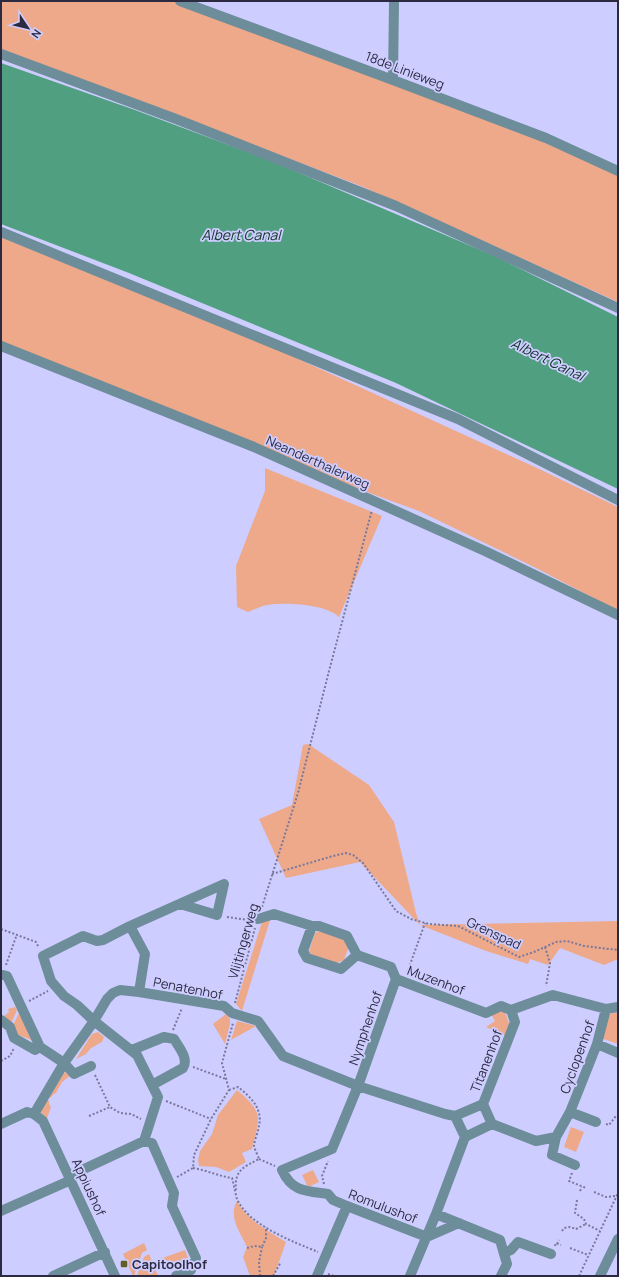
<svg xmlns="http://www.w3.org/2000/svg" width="619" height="1277" font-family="Manrope,sans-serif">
<rect width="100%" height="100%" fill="#cecdff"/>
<path fill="#eda98a" d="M1 1H175L255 30 537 139 618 175V302L361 186 1 49Z
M1 237 259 341 537 468 618 507V611L538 569 419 511 375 495 290 461 1 343Z
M265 468 382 516 339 617C327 604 280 601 263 606 258 608 253 610 248 612L237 607 236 566 265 491Z
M308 744 369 785 394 822 416 913 420 925 618 921V959L604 965 560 948 548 965 530 959 528 964 486 951 420 925 360 862 286 878 259 819 292 805 303 745Z
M271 917 242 1011 236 1004 262 922Z
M321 930 345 939 349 946 344 960 337 963 312 955 309 951 315 933Z
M15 1007 17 1010 11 1024 3 1017 9 1012 8 1009Z
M499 1009 505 1012 510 1026 507 1036 486 1027 495 1021 491 1014Z
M20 1011 34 1041 16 1034 12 1027Z
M618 1012V1044L601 1038 610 1014Z
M226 1014 230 1019V1024L225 1044 213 1024Z
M237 1021 256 1026 231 1040Z
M98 1032 104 1037 102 1042 91 1048 86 1054 76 1059 92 1034Z
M63 1071 70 1076 62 1082 56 1093 54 1094 50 1098 48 1096Z
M237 1090C245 1097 259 1108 258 1120 258 1129 254 1140 252 1149L242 1153 246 1162 229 1172 216 1167 199 1166 198 1160 200 1151 212 1134 218 1115Z
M46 1099 49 1101V1104L51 1107 47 1118 39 1111Z
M571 1127 584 1132 576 1152 564 1147Z
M313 1170 319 1182 308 1187 302 1175Z
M237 1201C247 1220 268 1231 286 1242L274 1276H250L243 1257 247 1247C240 1232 228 1217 237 1201Z
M144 1243 147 1250 142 1253 134 1276H133L123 1254Z
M185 1250 188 1258 160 1268 157 1260Z
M149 1254 158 1276H137L144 1257Z"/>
<path fill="#509f80" d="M1 63 135 110 269 160 492 255 618 317V489L396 383 129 273 1 224Z"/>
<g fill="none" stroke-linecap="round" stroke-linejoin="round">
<path stroke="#79789c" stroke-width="2" stroke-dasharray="2 2" stroke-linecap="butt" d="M272 874 333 856 346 853 353 855 363 863 396 911 411 919 429 924 458 926 468 931 519 957 534 952 556 942 567 941 584 946 618 950
M262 907 298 793 329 671 372 510
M227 917 248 920
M1 929 36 942 39 948
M545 947 550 963 546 986
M6 965 17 934
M407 973 425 923
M29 1001 48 991
M235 1003 255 928
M173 1030 182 1008
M1 1061 10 1056 14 1048
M193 1067 226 1079
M95 1075 110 1107 120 1113 131 1114 141 1119
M229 1090 238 1087C251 1097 263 1109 259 1126 258 1132 255 1139 254 1145 254 1149 258 1155 259 1159 244 1167 234 1170 236 1190
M166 1101 211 1119
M89 1116 110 1107
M606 1124 609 1125 616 1116H618
M259 1159 275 1166
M193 1168C206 1170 218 1176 232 1178 234 1185 235 1192 237 1199 248 1225 294 1242 318 1252
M572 1173 569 1181 586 1188
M177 1177 193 1168 194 1155 211 1119 229 1090 222 1063 233 1023
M324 1184 322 1176 328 1161
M580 1191 582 1187
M594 1192 606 1197 616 1196
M577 1200 575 1213 584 1219 586 1224 600 1231
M562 1231 564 1228 570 1227 576 1229 586 1224
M557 1244 559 1240
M555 1246 556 1243 561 1245
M247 1248 254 1246 262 1247 266 1238V1227
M570 1248 588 1255
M328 1274 334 1276
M260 1276 259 1262 262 1247
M273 1276 281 1262
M579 1276 618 1193"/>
<path stroke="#6d8d9a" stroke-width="10" d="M180 1 393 80 546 138 618 171
M1 54 176 119 396 206 618 308
M393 80 394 1
M1 232 458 419 618 500
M1 346 254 447 487 552 618 615
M258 919 274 914 312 926H319L347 936 357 955 391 967 396 979 486 1013 501 1006 511 1010 515 1022 483 1104 455 1116
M130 926 145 954 139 992
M312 926 303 951 307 958 341 969 357 955
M1 975H3L7 976 40 1047 64 1063 74 1074 91 1066
M396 979 358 1086 332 1149 282 1170C292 1192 306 1191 328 1194L333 1200 347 1206 427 1237
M511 1010 553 995 606 1009 618 1007
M1 1020 10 1027 14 1038 35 1050 40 1047
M597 1044 618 1053
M132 1050 164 1037 174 1039C179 1047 189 1059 183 1068L152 1085
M483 1104 492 1124
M570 1112 596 1122
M34 1114 64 1063 94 1021 107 999 113 993 120 990 139 992 224 1006 232 1013 258 1021 283 1056 358 1086 445 1114 455 1116
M455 1116 465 1137
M1 1124 27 1112 34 1114 43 1121 115 1276
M492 1124 536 1141 556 1137 570 1112 597 1044 606 1009
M465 1137 492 1124
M556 1137 552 1155 575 1165
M144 1141 158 1097 137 1055 94 1021 77 1005 64 996 51 981 43 956 83 936 97 941 103 940 130 926 224 884 217 915 180 904
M69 1176 144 1141 152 1143 174 1193 172 1206 196 1258 191 1270 176 1276
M1 1211 71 1180
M436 1214 500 1240 507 1264 501 1276
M427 1237 459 1223
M504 1253 511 1250 518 1242 551 1254
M53 1276 105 1252
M317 1276 347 1206
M410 1276 436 1214 465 1137
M600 1276 618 1239"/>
</g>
<rect fill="#605d29" stroke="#cecdff" stroke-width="1.5" x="120" y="1260" width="8" height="8" rx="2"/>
<g text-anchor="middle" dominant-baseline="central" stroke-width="3.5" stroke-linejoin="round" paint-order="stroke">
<g font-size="13" fill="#2b2a41" stroke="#cecdff">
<text transform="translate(405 70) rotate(21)">18de Linieweg</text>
<text transform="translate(318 462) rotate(24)">Neanderthalerweg</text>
<text transform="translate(494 933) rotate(25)">Grenspad</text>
<text transform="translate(243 941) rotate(-74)">Vlijtingerweg</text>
<text transform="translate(436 980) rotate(21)">Muzenhof</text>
<text transform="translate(188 988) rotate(11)">Penatenhof</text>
<text transform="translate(365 1028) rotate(-71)">Nymphenhof</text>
<text transform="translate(577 1057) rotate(-70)">Cyclopenhof</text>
<text transform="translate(486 1061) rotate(-69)">Titanenhof</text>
<text transform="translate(89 1187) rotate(65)">Appiushof</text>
<text transform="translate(383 1206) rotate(21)">Romulushof</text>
</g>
<g font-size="13" font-weight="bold" fill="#2b2a41" stroke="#cecdff" text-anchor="start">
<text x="132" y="1264">Capitoolhof</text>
</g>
<g font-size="14" font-style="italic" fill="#0e3225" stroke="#cecdff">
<text x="241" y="234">Albert Canal</text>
<text transform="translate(548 359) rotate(26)">Albert Canal</text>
</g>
</g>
<rect width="619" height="1277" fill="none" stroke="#2b2a41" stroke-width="4"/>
<g transform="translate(28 28) rotate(125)" stroke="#cecdff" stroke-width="3" paint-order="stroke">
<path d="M0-3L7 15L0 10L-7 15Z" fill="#2b2a41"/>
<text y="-6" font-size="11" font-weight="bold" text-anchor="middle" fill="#2b2a41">N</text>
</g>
</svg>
